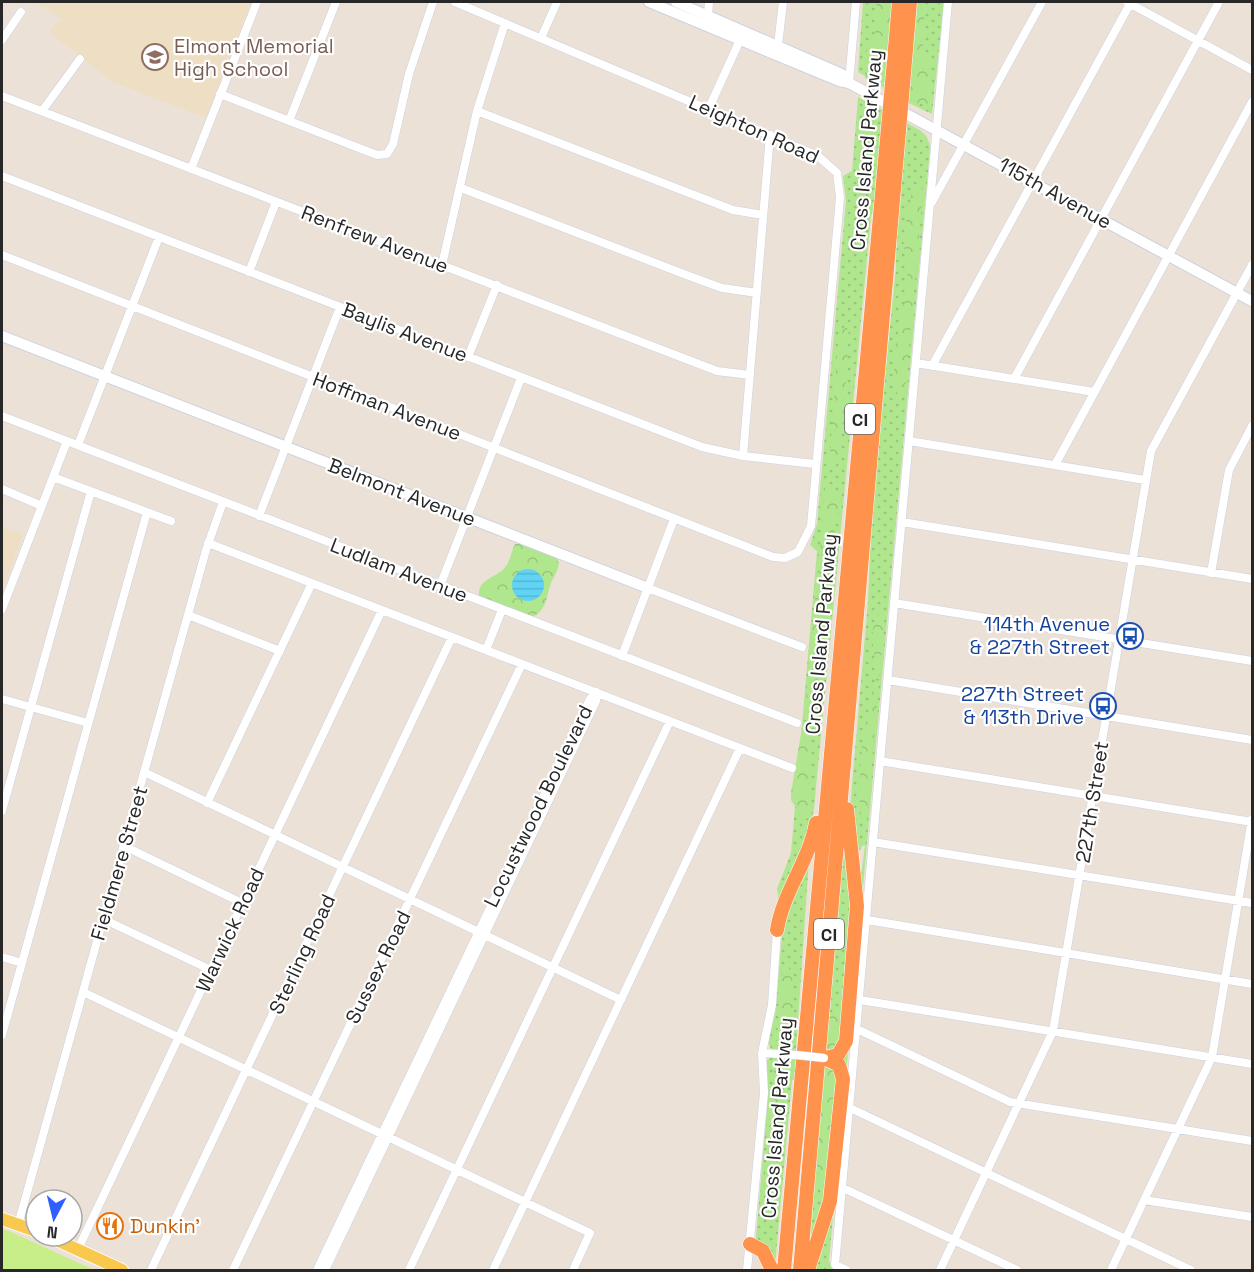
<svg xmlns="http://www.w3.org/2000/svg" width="1254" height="1272" font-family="'Space Grotesk',sans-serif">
<defs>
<pattern id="grass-dots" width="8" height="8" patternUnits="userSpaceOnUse" patternTransform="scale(1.5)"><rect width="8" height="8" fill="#b0e68e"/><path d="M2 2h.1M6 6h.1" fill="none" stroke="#97c57a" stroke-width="1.8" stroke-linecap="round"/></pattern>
<pattern id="forest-crowns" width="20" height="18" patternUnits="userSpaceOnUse" patternTransform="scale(1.5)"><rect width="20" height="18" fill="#b0e68e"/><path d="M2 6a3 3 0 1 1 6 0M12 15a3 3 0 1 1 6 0" fill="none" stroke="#97c57a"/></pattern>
<pattern id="water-rules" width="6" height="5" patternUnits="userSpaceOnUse" patternTransform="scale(1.5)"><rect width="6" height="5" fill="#61d4f5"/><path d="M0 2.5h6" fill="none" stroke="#54b6d2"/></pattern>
</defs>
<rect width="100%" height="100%" fill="#ebe1d6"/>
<path fill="#eedfc4" d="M35 2H251L206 118 113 82 49 32 61 19Z
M2 527 23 535 2 591Z"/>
<path fill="url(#grass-dots)" d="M863 2H892L885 88 858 72Z
M916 2H944L932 114 907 102Z
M858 97 883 110 874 205 871 217 814 808 809 837 779 901 777 889 791 853 817 551 810 545 817 524 846 200 843 176 852 171Z
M905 122C919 130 929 132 930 149L829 1261 833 1270H810L829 1219 838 1059 865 845 862 846 858 854 850 809 868 601 872 506 896 267 897 202Z
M843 835 852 880 843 1018 824 1043Z
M809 859 796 1050 771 1049 767 1039 775 1015 784 913Z
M771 1057 797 1060 795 1080H792L775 1265 756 1238 767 1108 766 1061Z
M823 1062 826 1199 812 1242 808 1234 816 1137H819Z"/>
<path fill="url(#forest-crowns)" d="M877 2H892L885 88 865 78 866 52 875 35Z
M915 4 923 9 925 25 922 56 931 61 932 89 929 104 907 102Z
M919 185 923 191 905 391 898 397 894 382V354L908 279 903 238 912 192Z
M847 327 849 334 840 460 832 470 829 465 838 344 842 328Z
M830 486 835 490 840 502 825 585 826 625 812 714 808 782 812 805 810 817 804 820 791 800V793L805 710 825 488Z
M515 544H525L555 555 559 563C558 571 554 576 551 583 546 596 548 608 533 617 514 612 497 605 479 596 478 577 497 579 506 566 510 561 512 550 515 544Z
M885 611 867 820 862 824C859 793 859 758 865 727 868 710 876 692 876 673 876 651 866 632 880 612Z
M783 967H788L792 973 795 1041 790 1047 783 1048 776 1045Z
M835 1010 843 1018C841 1036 843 1047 824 1053L827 1019Z
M775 1059 787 1060 792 1063 784 1102 783 1134 777 1148 775 1178 770 1189 764 1186Z
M823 1062 837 1073 825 1180 822 1185 816 1181Z"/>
<path fill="#c8ee89" d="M2 1229 9 1231 94 1270H2Z"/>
<path fill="url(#water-rules)" d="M512 585a16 16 0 1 1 32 0a16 16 0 1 1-32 0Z"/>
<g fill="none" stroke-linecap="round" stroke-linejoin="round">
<defs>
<path id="street" d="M1127 2 1252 70
M708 15 709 2
M541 38 557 2
M2 40 21 12
M778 45 783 2
M849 83 856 2
M220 94 377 155 387 154 393 144 409 74 433 2
M2 96 717 371 750 375
M709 108 740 40
M42 111 80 59
M477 111 733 210 763 215
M289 121 336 2
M191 169 257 2
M2 176 702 447 743 456 815 464
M461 188 689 276 722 288 757 293
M932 202 1042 2
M2 255 773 557 785 558 798 552 811 526 840 197 837 173 818 156 455 2
M442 265 477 111 505 23
M249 272 276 202
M468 357 497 285
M916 363 1094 392
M932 366 1131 2
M1014 379 1219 2
M2 416 797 723
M909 441 1145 480
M78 445 159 237
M743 456 770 135
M1055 465 1252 102
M53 477 171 521
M2 489 42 506
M259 516 340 307
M902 522 1252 579
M208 543 792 768
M1211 573 1229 470 1252 426
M440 586 521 378
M648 588 802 647
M894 603 1252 661
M2 609 67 441
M188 615 280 651
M486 650 502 610
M622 656 674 519
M888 680 1252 740
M2 699 88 723
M880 761 1252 822
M144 772 621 1000
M207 803 312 583
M2 811 91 491
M873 842 1252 903
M124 846 242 903
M103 919 211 970
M867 920 1252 984
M2 957 22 963
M83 992 590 1233 573 1270
M860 1000 1252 1064
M857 1029 1010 1102 1252 1141
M2 1035 147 512
M762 1053 796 1055
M850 1108 1191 1270
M843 1188 1017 1270
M1144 1200 1252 1217
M18 1225 206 550 223 502
M78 1249 382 610
M151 1270 452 637
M233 1270 522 664
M317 1270 590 699 596 692
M325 1270 596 701V692
M409 1270 670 721
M493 1270 740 748
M747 1270 764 1093 762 1053 772 1005 777 930
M846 1270 835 1265 948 2
M940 1270 1053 1031 1151 451 1252 265
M1111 1270 1212 1057 1252 819"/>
<path id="secondary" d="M649 2 839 81 849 83 1252 301
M676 2 842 74 845 81
M2 336 648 588"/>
<path id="primary" d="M2 1219 36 1231
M48 1236 122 1270"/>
<path id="highway" d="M892 83 899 2
M903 85 910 2
M777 930C783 892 809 861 816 823
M824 1058 838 1055 846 1041 857 906 847 809
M750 1244 763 1251 772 1270
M784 1270 888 128
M800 1270 899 131
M808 1270 830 1201 843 1079 839 1065 824 1058"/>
</defs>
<use href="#street" stroke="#ccd1e1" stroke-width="9"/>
<use href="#secondary" stroke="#ccd1e1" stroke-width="12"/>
<use href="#primary" stroke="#fff" stroke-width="14"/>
<use href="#highway" stroke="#fff" stroke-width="15"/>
<use href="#street" stroke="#fff" stroke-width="8"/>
<use href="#secondary" stroke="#fff" stroke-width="10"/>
<use href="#primary" stroke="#f9c94d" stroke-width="12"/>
<use href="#highway" stroke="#ff924d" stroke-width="14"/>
<defs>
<path id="street-bridge" d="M796 1055 824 1058"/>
<path id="highway-bridge" d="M888 128 892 83
M899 131 903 85"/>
</defs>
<use href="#street-bridge" stroke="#ccd1e1" stroke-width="9" stroke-linecap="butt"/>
<use href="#highway-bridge" stroke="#fff" stroke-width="15" stroke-linecap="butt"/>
<use href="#street-bridge" stroke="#fff" stroke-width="8"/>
<use href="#highway-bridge" stroke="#ff924d" stroke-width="14"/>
</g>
<defs>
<symbol id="school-ring" viewBox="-11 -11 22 22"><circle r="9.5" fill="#fff" stroke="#8d6e63" stroke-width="1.5"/><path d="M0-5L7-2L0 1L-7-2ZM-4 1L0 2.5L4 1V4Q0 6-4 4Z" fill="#8d6e63"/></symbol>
<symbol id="bus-ring" viewBox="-11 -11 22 22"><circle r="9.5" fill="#fff" stroke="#1a4fb4" stroke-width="1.5"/><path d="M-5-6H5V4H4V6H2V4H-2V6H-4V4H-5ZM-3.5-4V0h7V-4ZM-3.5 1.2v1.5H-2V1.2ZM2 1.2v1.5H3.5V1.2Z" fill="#1a4fb4"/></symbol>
<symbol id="restaurant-ring" viewBox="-11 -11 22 22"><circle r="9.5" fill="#fff" stroke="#e8710a" stroke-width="1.5"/><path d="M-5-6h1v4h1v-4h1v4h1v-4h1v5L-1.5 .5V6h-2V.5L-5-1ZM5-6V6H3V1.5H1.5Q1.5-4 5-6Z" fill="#e8710a"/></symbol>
</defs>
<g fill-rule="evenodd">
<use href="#school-ring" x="140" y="42" width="30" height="30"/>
<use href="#bus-ring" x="1115" y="621" width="30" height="30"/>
<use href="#bus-ring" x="1088" y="691" width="30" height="30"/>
<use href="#restaurant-ring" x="95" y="1211" width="30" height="30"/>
</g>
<g text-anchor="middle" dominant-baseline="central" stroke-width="4.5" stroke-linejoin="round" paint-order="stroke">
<g fill="#fff" stroke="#686868" stroke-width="1.5">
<rect x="845" y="404" width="30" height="30" rx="4.5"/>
<rect x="814" y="919" width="30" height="30" rx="4.5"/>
</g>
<g font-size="18" font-weight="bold" fill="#272727">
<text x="860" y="419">CI</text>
<text x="829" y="934">CI</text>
</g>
<g font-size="20" fill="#785e54" stroke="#fff" text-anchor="start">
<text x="174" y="46">Elmont Memorial<tspan x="174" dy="23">High School</tspan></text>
</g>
<g font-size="20" fill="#272727" stroke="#fff">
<text transform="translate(754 129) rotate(24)">Leighton Road</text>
<text transform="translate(866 150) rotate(-85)">Cross Island Parkway</text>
<text transform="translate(1055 193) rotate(29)">115th Avenue</text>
<text transform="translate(375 239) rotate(21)">Renfrew Avenue</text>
<text transform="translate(405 332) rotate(21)">Baylis Avenue</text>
<text transform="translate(387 406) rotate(21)">Hoffman Avenue</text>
<text transform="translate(402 492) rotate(21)">Belmont Avenue</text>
<text transform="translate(399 570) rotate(21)">Ludlam Avenue</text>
<text transform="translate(821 634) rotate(-85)">Cross Island Parkway</text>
<text transform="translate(1092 802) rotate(-81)">227th Street</text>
<text transform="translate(538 806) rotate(-64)">Locustwood Boulevard</text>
<text transform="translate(119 863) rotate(-74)">Fieldmere Street</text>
<text transform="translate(230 930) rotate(-65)">Warwick Road</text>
<text transform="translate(302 954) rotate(-65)">Sterling Road</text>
<text transform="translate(378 967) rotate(-64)">Sussex Road</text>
<text transform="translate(777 1118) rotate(-85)">Cross Island Parkway</text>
</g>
<g font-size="20" fill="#164399" stroke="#fff" text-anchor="end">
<text x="1110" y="624">114th Avenue<tspan x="1110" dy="23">&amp; 227th Street</tspan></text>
<text x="1084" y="694">227th Street<tspan x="1084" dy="23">&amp; 113th Drive</tspan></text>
</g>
<g font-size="20" fill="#c56008" stroke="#fff" text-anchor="start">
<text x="130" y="1226">Dunkin'</text>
</g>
</g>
<rect width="1254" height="1272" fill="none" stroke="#272727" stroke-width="6"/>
<g transform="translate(54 1218) rotate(187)"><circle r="28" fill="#ffffff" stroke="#a9a9a9" stroke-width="1.5"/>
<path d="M0-4.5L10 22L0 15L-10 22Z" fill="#2f5fff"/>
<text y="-9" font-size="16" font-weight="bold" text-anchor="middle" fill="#272727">N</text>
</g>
</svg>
